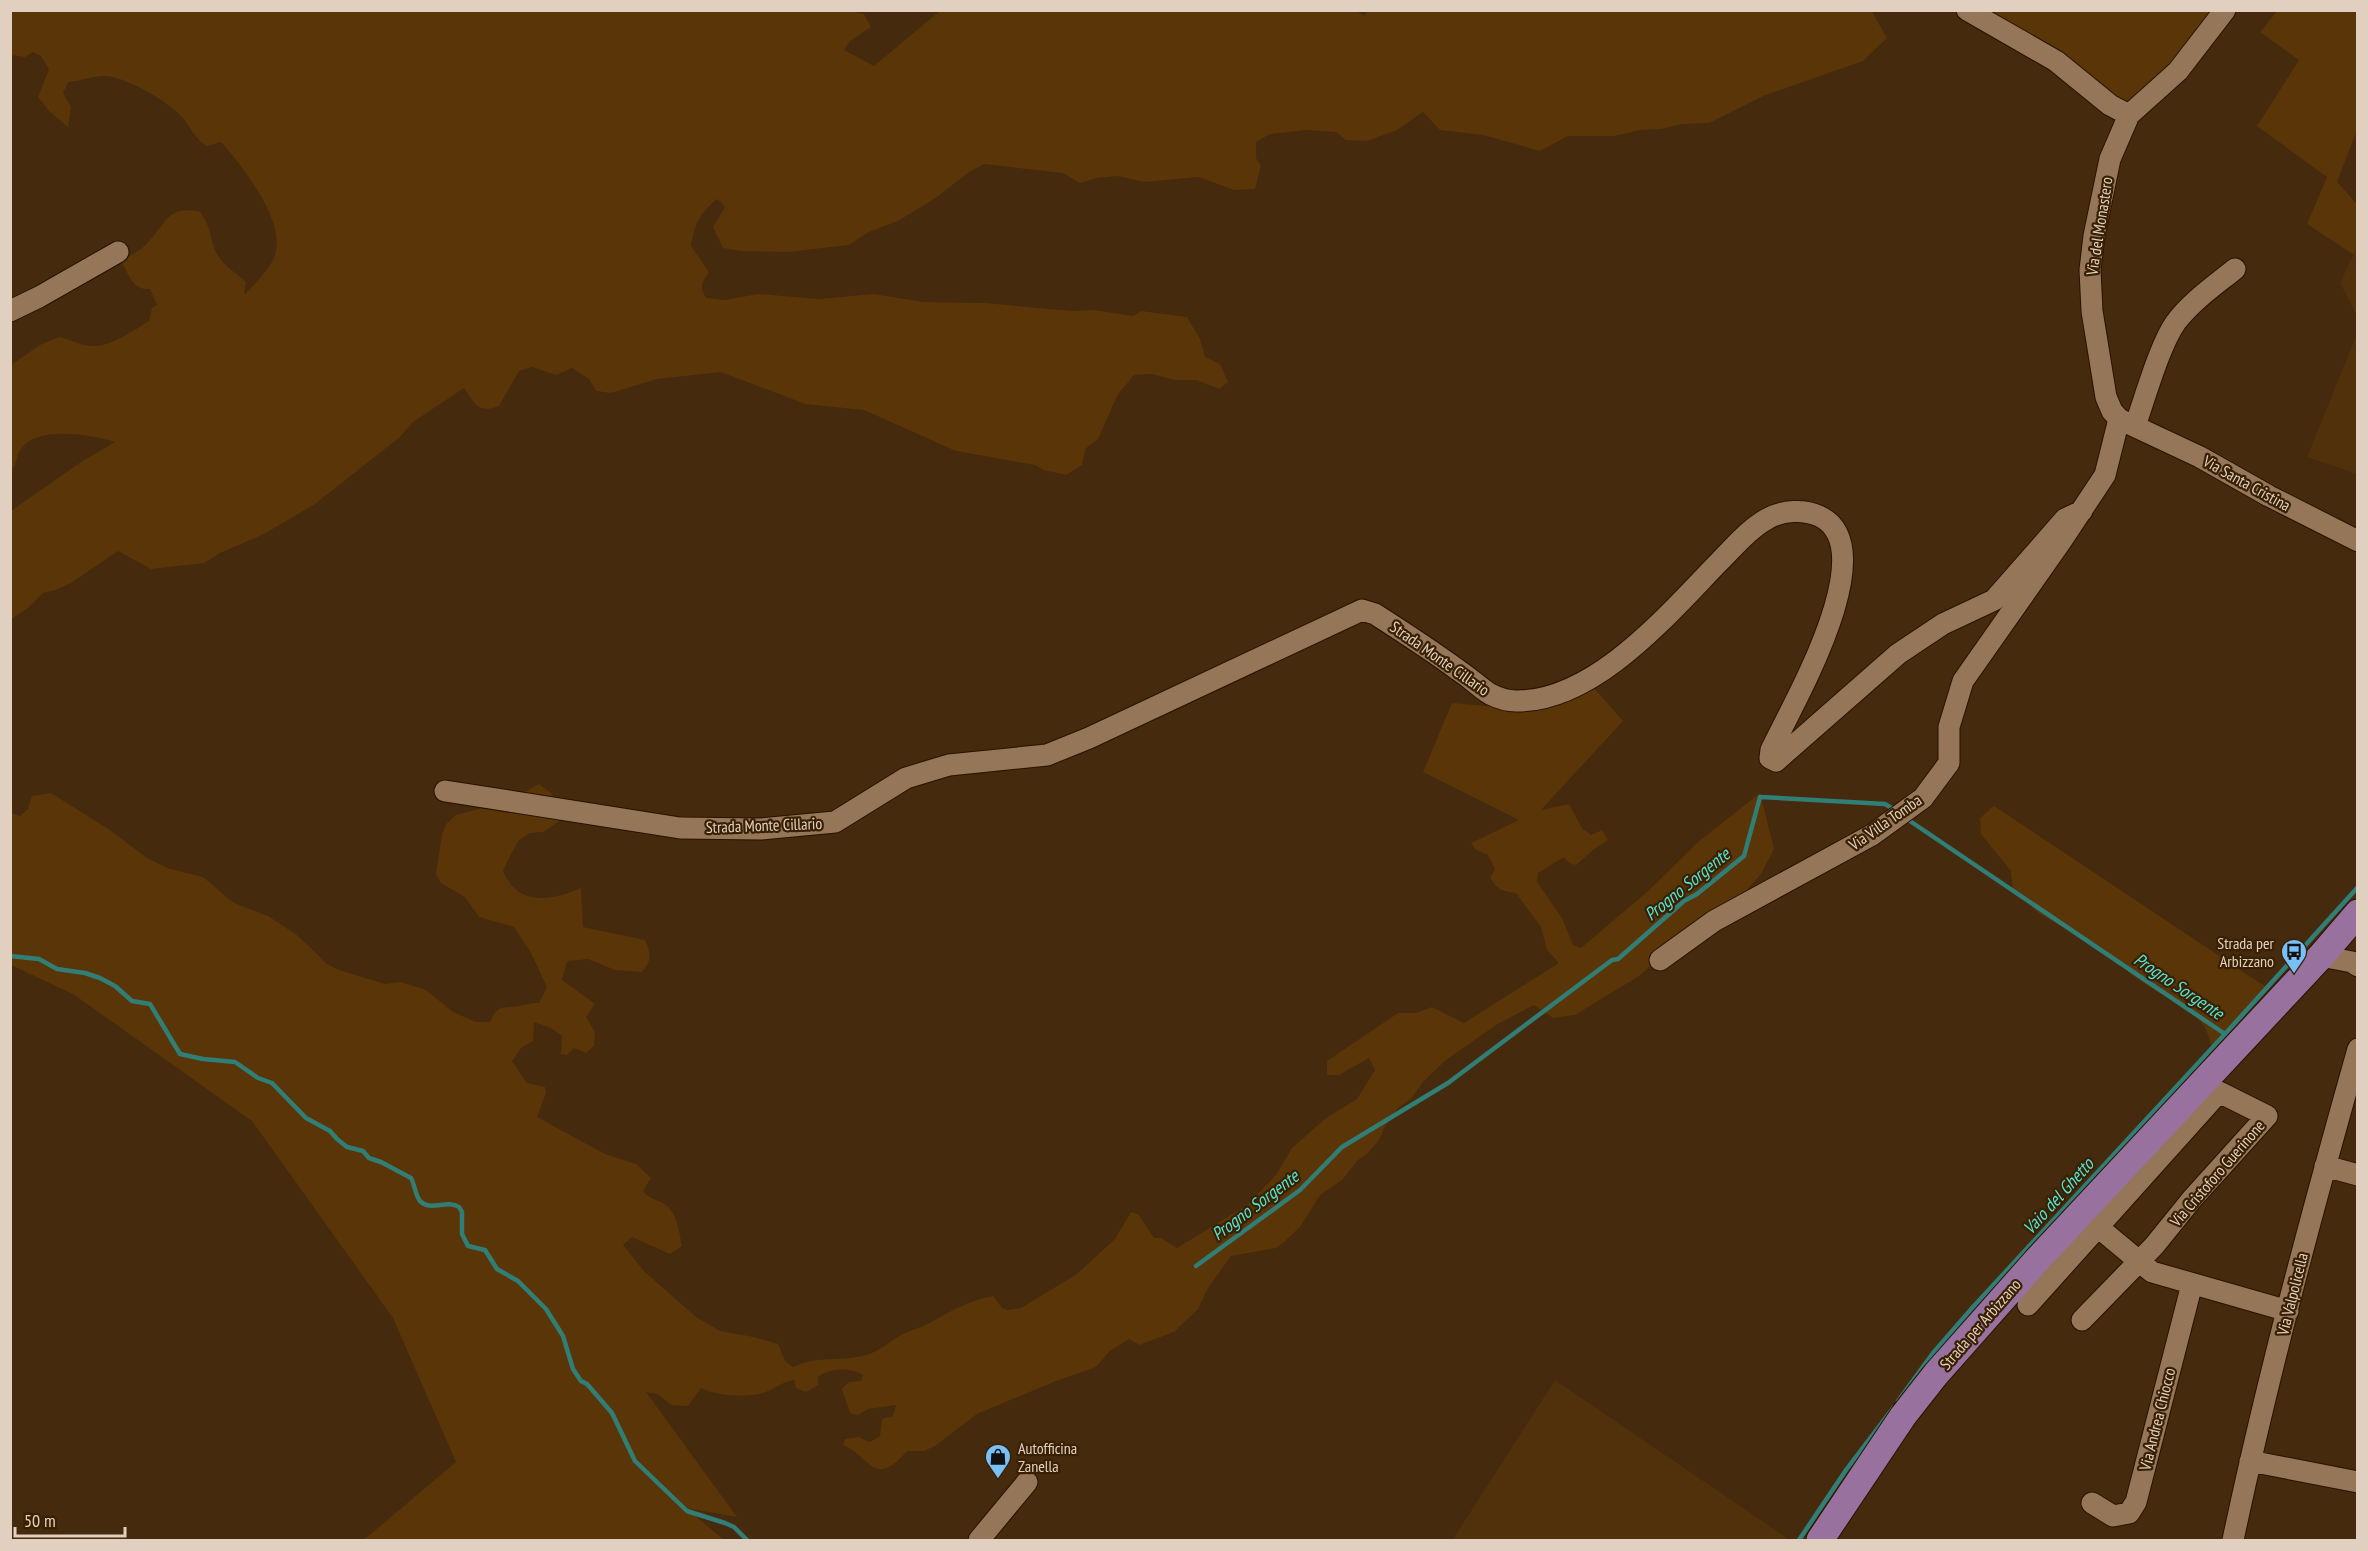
<svg xmlns="http://www.w3.org/2000/svg" width="2368" height="1551" font-family="'PT Sans Narrow',sans-serif">
<rect width="100%" height="100%" fill="#452a0d"/>
<path fill="#51300c" d="M2357 247V316L2340 283Z
M2357 334V474L2307 457Z
M1555 1380 1790 1540H1455L1453 1539Z"/>
<path fill="#5a3508" d="M941 10H1354L1365 16 1367 10H1871L1887 38 1863 61 1763 96 1709 123 1682 124 1661 129 1640 130 1614 136H1568L1540 151 1483 135 1440 130 1423 112 1397 130 1367 141 1346 140 1336 132 1307 130 1270 134 1256 142V158L1261 166 1255 189 1234 190 1199 177 1145 182 1118 176 1097 178 1080 183 1063 173 984 164 969 172 937 197 898 221 869 232 849 245 788 252 740 251 723 248 713 227 725 207 717 199C699 214 695 223 691 246L709 272C702 282 699 287 706 298L725 300 758 294 819 299 874 294 923 302 984 303 1072 311 1093 310 1133 316 1141 311 1187 317 1200 339 1205 357 1220 364 1228 382 1219 389 1196 380H1174L1152 374 1134 375 1118 394 1098 439 1085 449 1082 465 1066 475 1044 470 1035 465 956 451 864 410 805 404 721 372 657 379 611 393 596 391 589 379 572 368 556 375 532 367 519 371 499 406C478 414 475 404 464 388L413 422 400 437 315 504 264 534 220 553 204 563 151 569 118 551 71 583 55 590 43 593 28 608 11 619V511L81 462 115 442C92 435 37 425 21 449 16 456 17 465 11 470V365L40 345 59 337C71 340 84 347 97 346 115 344 134 330 149 321L152 308 157 305 150 289C132 290 129 275 121 261 128 257 135 253 141 249 164 231 164 203 200 212 212 228 209 236 216 252 221 264 236 273 246 282L244 295C254 284 270 270 275 255 286 220 242 166 221 142L207 146C192 136 193 130 183 118 169 102 127 77 105 76 93 76 80 81 68 82L63 93 71 107 68 127 50 112 38 97 49 69 41 56 33 52 25 57 11 55V11H850L864 14 871 27 850 41 844 50 874 66Z
M1986 10 2225 11 2134 105 2119 104 2070 63 2064 53 2027 32H2020Z
M2278 10 2357 11V130L2337 182 2357 204V247L2354 255 2307 224 2327 177 2257 126 2299 60 2260 32Z
M1578 670 1623 721 1541 810 1569 804 1582 828 1591 835 1602 830 1608 840 1594 849 1576 865 1569 863 1564 857 1538 873 1537 882 1562 918 1573 945 1581 948 1647 892 1698 842 1760 793 1774 849 1761 874 1743 894 1682 937 1639 976 1575 1015 1553 1018 1534 1005 1496 1025 1446 1060 1423 1082 1411 1099 1398 1108 1385 1126 1379 1140 1368 1153 1358 1160 1342 1180 1320 1195 1300 1227 1284 1242 1276 1248 1231 1256 1208 1288 1198 1309 1174 1332 1139 1345 1129 1339 1110 1351 1096 1367 1056 1381 977 1414 935 1446 924 1451H907C874 1489 872 1458 843 1445L845 1439 858 1437 870 1442 880 1436 882 1419 893 1416 896 1405 868 1409 858 1415 850 1413 842 1389 849 1382 861 1381 863 1375C851 1367 829 1368 818 1377V1385L806 1392 796 1388 794 1380C782 1382 774 1389 763 1393 745 1398 717 1396 701 1388L688 1406 671 1405 658 1394 646 1392 737 1517 686 1508 724 1540H359L366 1538 456 1462 393 1318 252 1121 73 994 11 965V813L20 816 28 809 32 796 51 793 110 830 147 858 170 869 203 877 234 903 268 916 297 935 327 964 339 970 385 984 401 982 426 990 453 1012 476 1022H490C498 1004 502 1009 519 1006 526 1005 531 1003 539 1003L547 987 531 953 514 927 479 917 465 897 441 883 436 874 442 834 446 824 456 815 482 808 495 810 539 784C561 799 553 799 561 820L543 832 529 833 518 841 503 870C517 907 551 901 581 888L583 927 645 940C651 953 652 961 642 972L615 970 588 959 567 961 562 980 595 1004 586 1017 595 1032 594 1046 586 1053 574 1048 567 1055 561 1054 562 1036 551 1028 534 1022 533 1041 522 1047 512 1061 527 1083 545 1087 546 1093 537 1117 605 1154 636 1164 651 1178 643 1191C648 1198 655 1199 663 1203 677 1211 679 1231 682 1246L670 1254 632 1237 623 1245 644 1271 696 1317 720 1331 754 1337 778 1344 785 1361 793 1367C818 1355 841 1362 866 1355 879 1352 891 1340 903 1334 913 1329 924 1327 933 1321 953 1310 970 1300 993 1296L1002 1308 1008 1310 1021 1308 1077 1274 1115 1239 1131 1212 1138 1214 1154 1238H1161L1177 1248 1247 1205 1276 1175 1292 1148 1326 1118 1357 1099 1375 1070 1369 1058 1339 1075H1327V1061L1398 1013H1416L1432 1007 1464 1023 1559 963 1547 950 1541 927 1516 893C1502 891 1498 890 1490 878L1495 869 1488 855 1476 850 1471 843 1519 820 1423 772 1452 703 1509 708 1572 686Z
M1994 806 2269 989 2212 1049C2210 1041 2207 1029 2202 1023 2177 997 2137 987 2116 958L2040 914 2013 891 2011 871 1981 834 1980 818Z"/>
<g fill="none" stroke-linecap="round" stroke-linejoin="round">
<path stroke="#307e75" stroke-width="4.5" d="M1907 819 2225 1034
M10 956 39 959 57 969 85 973 100 978 115 986 132 1001 150 1004 180 1054 203 1059 235 1062 258 1078 272 1083 306 1118 330 1131 337 1139 347 1147 363 1151 369 1158 381 1162 411 1178C415 1185 415 1195 420 1201 430 1212 447 1199 459 1207L462 1212V1234L468 1246 485 1250 497 1269 518 1281 546 1309 563 1336 573 1369 581 1381 587 1384 612 1413 635 1461 687 1511 725 1523 734 1527 747 1540
M1196 1266 1300 1190 1342 1147 1448 1083 1612 960 1618 959 1684 901 1697 894 1744 856 1760 797 1885 804 1895 810
M1898 1401 1933 1353 1973 1307 2225 1034 2358 887
M1799 1540 1846 1470 1893 1408"/>
<defs>
<path id="minor" d="M1967 10 2056 61 2110 105 2129 115
M2225 10 2178 71 2129 115 2110 159 2094 236 2090 270 2092 311 2106 397 2112 411 2119 419 2200 457 2269 496 2358 541
M10 311 39 297 118 252
M2135 426C2145 398 2160 344 2176 322 2192 301 2214 286 2235 269
M445 791 680 828 761 829 835 822 906 778 949 765 1047 755 1089 738 1362 610 1375 614C1403 632 1431 650 1458 670 1469 677 1479 687 1490 694 1498 698 1508 701 1516 701 1595 702 1669 613 1720 561 1734 547 1749 529 1767 519 1783 510 1803 509 1819 516 1886 547 1791 707 1771 750L1770 758 1776 761 1898 654 1943 624 1994 600 2065 519 2082 511
M2321 956 2352 962 2358 966
M1660 960 1714 921 1872 835 1923 798 1949 763V727L1963 681 2062 540 2105 475 2119 419
M2325 1166 2358 1175
M2098 1227 2152 1272 2288 1311
M2028 1305 2219 1092 2267 1116 2192 1199 2154 1246 2082 1320
M2250 1461 2358 1482
M2092 1503 2113 1516 2129 1513 2136 1502 2192 1284
M979 1540 1027 1482
M2233 1540C2268 1375 2312 1212 2358 1049"/>
<path id="major" d="M1820 1540 1903 1416 1936 1374 2037 1260 2321 956 2358 913"/>
</defs>
<use href="#minor" stroke="#271301" stroke-width="23"/>
<use href="#major" stroke="#271301" stroke-width="29"/>
<use href="#minor" stroke="#967659" stroke-width="21"/>
<use href="#major" stroke="#98719e" stroke-width="27"/>
</g>
<defs>
<symbol id="bus-pin" viewBox="-11 -11 22 30"><path d="M0 17L-7.5 6A9.5 9.5 0 1 1 7.5 6Z" fill="#79bff8" stroke="#3a2003"/><path d="M-5-6H5V4H4V6H2V4H-2V6H-4V4H-5ZM-3.5-4V0h7V-4ZM-3.5 1.2v1.5H-2V1.2ZM2 1.2v1.5H3.5V1.2Z" fill="#111"/></symbol>
<symbol id="shop-pin" viewBox="-11 -11 22 30"><path d="M0 17L-7.5 6A9.5 9.5 0 1 1 7.5 6Z" fill="#79bff8" stroke="#3a2003"/><path d="M-5-2.5h2.3a2.7 3.5 0 0 1 5.4 0H5L5.5 6h-11ZM-1.5-2.5h3a1.5 2.3 0 0 0-3 0Z" fill="#111"/></symbol>
</defs>
<g fill-rule="evenodd">
<use href="#bus-pin" x="2279" y="937" width="30" height="40"/>
<use href="#shop-pin" x="983" y="1442" width="30" height="40"/>
</g>
<g text-anchor="middle" dominant-baseline="central" stroke-width="4.5" stroke-linejoin="round" paint-order="stroke">
<g font-size="16" fill="#e1d0c0" stroke="#3a2003">
<text transform="translate(2099 226) rotate(-81)">Via del Monastero</text>
<text transform="translate(2247 483) rotate(29)">Via Santa Cristina</text>
<text transform="translate(1440 658) rotate(35)">Strada Monte Cillario</text>
<text transform="translate(1885 822) rotate(-35)">Via Villa Tomba</text>
<text transform="translate(764 825) rotate(-2)">Strada Monte Cillario</text>
<text transform="translate(2217 1173) rotate(-49)">Via Cristoforo Guerinone</text>
<text transform="translate(2292 1294) rotate(-76)">Via Valpolicella</text>
<text transform="translate(1980 1324) rotate(-49)">Strada per Arbizzano</text>
<text transform="translate(2157 1419) rotate(-76)">Via Andrea Chiocco</text>
</g>
<g font-size="16" fill="#e1d0c0" stroke="#3a2003" text-anchor="end">
<text x="2274" y="943">Strada per<tspan x="2274" dy="18">Arbizzano</tspan></text>
<text x="1018" y="1448" text-anchor="start">Autofficina<tspan x="1018" dy="18">Zanella</tspan></text>
</g>
<g font-size="18" font-style="italic" fill="#51e6d5" stroke="#3a2003">
<text transform="translate(1687 884) rotate(-39)">Progno Sorgente</text>
<text transform="translate(2179 986) rotate(34)">Progno Sorgente</text>
<text transform="translate(2058 1196) rotate(-48)">Vaio del Ghetto</text>
<text transform="translate(1255 1205) rotate(-37)">Progno Sorgente</text>
</g>
</g>
<rect width="2368" height="1551" fill="none" stroke="#e1d0c0" stroke-width="24"/>
<path d="M15 1527v9h110v-9" fill="none" stroke="#e1d0c0" stroke-width="3"/>
<text x="24" y="1527" font-size="18" fill="#e1d0c0" stroke="#3a2003" stroke-width="4.5" paint-order="stroke">50 m</text>
</svg>
